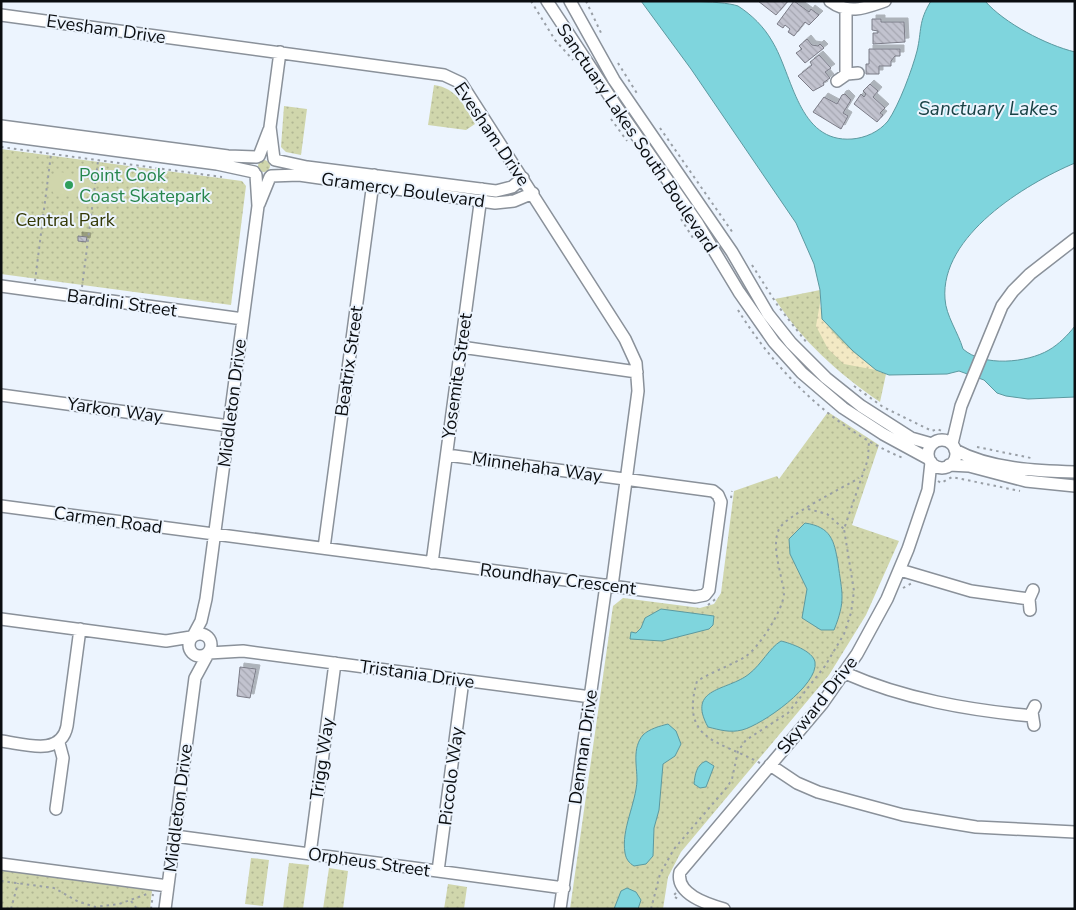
<svg xmlns="http://www.w3.org/2000/svg" width="1076" height="910" font-family="'Nunito Sans',sans-serif">
<defs>
<pattern id="green-dots" width="8" height="8" patternUnits="userSpaceOnUse" patternTransform="scale(1.25)"><rect width="8" height="8" fill="#d0d6ac"/><path d="M2 2h.1M6 6h.1" fill="none" stroke="#b1b693" stroke-width="1.8" stroke-linecap="round"/></pattern>
<pattern id="sand-dots" width="8" height="8" patternUnits="userSpaceOnUse" patternTransform="scale(1.25)"><rect width="8" height="8" fill="#f3e9c4"/><path d="M2 2h.1M6 6h.1" fill="none" stroke="#cfc7a7" stroke-width="1.8" stroke-linecap="round"/></pattern>
<pattern id="building-back-hatch" width="6" height="6" patternUnits="userSpaceOnUse" patternTransform="scale(1.25)"><rect width="6" height="6" fill="#c2c3cf"/><path d="M-1 5l2 2M0 0l6 6M5-1l2 2" fill="none" stroke="#a5a6b1"/></pattern>
<filter id="shadow"><feDropShadow dx="4" dy="-4" stdDeviation="0" flood-color="#0004"/></filter>
</defs>
<rect width="100%" height="100%" fill="#ecf4fe"/>
<path fill="url(#green-dots)" d="M434 85C457 88 464 106 475 124L466 130 428 125Z
M284 106 307 109 301 155 286 152 281 147Z
M1 149 242 181 246 186 231 305 1 274Z
M258 166a6 6 0 1 1 12 0a6 6 0 1 1-12 0Z
M820 290V307L876 370 886 374 880 402C839 374 802 341 775 299Z
M828 412 879 445 852 525 899 541 866 615 829 675 681 852 668 877 663 909H570L613 606 623 598 700 608 714 604 721 593 734 491 777 476 779 479Z
M251 858 269 860 263 906 245 904Z
M289 863 309 865 303 909H283Z
M329 868 348 871 343 909H323Z
M1 870 152 890 150 909H1Z
M448 884 467 887 464 909H444Z"/>
<path fill="url(#sand-dots)" d="M820 303C821 331 856 354 876 370L844 364 828 349 816 326Z"/>
<path fill="#d0d6ac" d="M60 172 85 176 90 181 88 186 89 191 84 197 71 194 70 196 54 194 49 185 51 176 55 177Z"/>
<path fill="#7fd5dd" stroke="#5c99a0" d="M641 1C664 1 721 0 738 6 752 15 764 27 772 41 793 75 798 143 852 139 865 138 879 132 888 121 899 105 912 70 917 51 922 30 918 22 931 1H985C1004 23 1046 45 1075 52V163C1025 184 940 236 945 299 946 316 958 332 963 349 983 367 1027 363 1049 350 1059 344 1067 336 1075 326V397L1028 399 1006 396 997 393 984 380 959 371 947 374 889 375 876 370 853 351 822 319 820 290 814 264 796 223 691 69Z
M805 523C831 527 834 540 838 563 842 594 846 600 834 630H821L802 618 807 589 790 554 789 539Z
M661 609 714 616 713 625 709 629 662 641 630 639 631 632 636 633 641 628 645 618Z
M781 641C790 643 813 651 815 662 819 685 762 725 742 730 730 733 720 730 708 727 686 687 728 691 749 674 762 664 769 648 781 641Z
M668 724 676 731 681 744 675 756 663 764 659 810 654 828 653 856 646 864 634 866C629 863 626 859 625 853 621 829 636 804 637 780 637 766 632 748 643 735 649 729 660 726 668 724Z
M706 761 714 766 706 787 700 788 694 784C695 775 696 765 706 761Z
M627 888 636 892 641 900 638 909H614L621 891Z"/>
<path fill="url(#building-back-hatch)" stroke="#7b7c87" filter="url(#shadow)" d="M758 1H788L776 15Z
M794 1 809 12 811 9 819 15 809 25 805 22 794 36 788 32 790 29 785 25 783 28 777 24Z
M872 19H881V22H904L905 42 873 44V33H878V31L872 30Z
M807 39 812 45 818 46 820 44 824 48 805 63 796 53 802 49 799 46Z
M869 49H900V56H895L891 61V66H879V74H866V64H869Z
M819 55 831 68 825 72 830 78 823 83 824 85 813 91 798 76 812 65 810 62Z
M870 84 878 91 873 97 885 108 880 113 883 115 877 122 854 104 861 94 864 97 866 94 863 91Z
M845 94 851 100 843 113 848 116 841 129 813 112 824 97 837 104 842 95Z
M78 236 87 237 86 242 78 241Z
M240 667 256 669 250 698 237 696Z"/>
<g fill="none" stroke-linecap="round" stroke-linejoin="round">
<defs>
<path id="minor" d="M547 1 618 109 698 224 739 292 774 342 802 373 843 408 883 434 929 459
M570 1 614 80 732 252 768 314 791 343 826 378 861 406 911 438 932 444
M830 1C849 15 865 8 885 1
M1 15 444 75 461 83 625 339 636 363 638 391 612 586
M846 74V10
M837 81 847 74 858 73
M1 126 228 156 257 157
M1 135 217 164 254 172
M259 156 269 130
M274 159 270 127 280 52
M275 160 307 167 496 191 512 187 523 178
M271 176 299 175 495 203 514 201 533 193
M259 204 270 177
M1 286 243 319
M461 347 637 372
M1 395 229 426
M928 454a14 14 0 1 1 28 0a14 14 0 1 1-28 0Z
M952 444 961 406 1002 306 1013 291 1030 274 1075 239
M955 450C990 469 1036 471 1075 472
M949 465 969 466 1026 481 1075 486
M1 506 695 597 705 595 709 590 721 502 718 495 713 491 447 455
M324 548 374 175
M432 563 482 189
M900 570 971 591 1029 599
M1030 610 1029 599 1033 590
M1 619 166 641 191 637
M189 645a11 11 0 1 1 22 0a11 11 0 1 1-22 0Z
M193 636 201 621 206 599 258 206 256 175
M209 653 243 651 591 697
M845 673C904 699 968 710 1032 716
M1034 725 1032 712 1035 706
M1 741C25 744 61 757 67 726L80 629
M770 765 797 783 818 792 903 815 976 827 1075 832
M56 809 63 758 59 743
M175 836 564 888
M310 854 335 663
M1 864 168 886
M438 871 463 680
M165 909 195 678 208 654
M560 909 606 585
M724 909C707 904 675 894 680 872L822 704 857 654 887 599 908 549 928 490 931 462"/>
</defs>
<use href="#minor" stroke="#8a919a" stroke-width="14"/>
<path stroke="#999fa6" stroke-width="2" stroke-dasharray="2.5 4" stroke-linecap="butt" d="M531 1 555 40 573 60
M586 1 602 35
M618 63 638 95
M611 119 627 141
M660 128 733 233
M1 147 222 177
M681 219 693 238
M752 265 778 306 807 343
M35 281 51 154
M82 287 98 161
M738 310C777 373 835 430 903 458
M854 386 883 407 932 431 937 429 944 432
M977 447 1031 458
M938 481 941 483 952 477 1020 491
M731 498 732 491
M808 509 827 514 844 529
M903 588 912 583
M708 605 718 597
M760 763C718 740 680 741 697 681 712 672 729 666 745 657 758 649 784 609 784 593 784 589 783 585 782 582 779 565 772 545 779 529 784 517 844 487 859 478
M1 881 54 888 77 901 95 907 119 904 147 894
M676 893 673 896 680 900
M131 901 137 909
M11 909 18 883
M151 909 153 894
M651 909 660 874 674 849 728 786 732 779 738 751 746 740 788 713 825 666 844 634 851 613 854 591 844 529 868 459 869 441"/>
<use href="#minor" stroke="#fff" stroke-width="11"/>
</g>
<circle fill="#2e9e5b" stroke="#ecf4fe" stroke-width="2" cx="69" cy="185" r="5"/>
<g text-anchor="middle" dominant-baseline="central" stroke-width="4" stroke-linejoin="round" paint-order="stroke">
<g font-size="18" fill="#0a0d10" stroke="#ecf4fe">
<text transform="translate(106 29) rotate(8)">Evesham Drive</text>
<text transform="translate(492 134) rotate(56)">Evesham Drive</text>
<text transform="translate(637 138) rotate(56)">Sanctuary Lakes South Boulevard</text>
<text transform="translate(403 190) rotate(8)">Gramercy Boulevard</text>
<text transform="translate(122 303) rotate(8)">Bardini Street</text>
<text transform="translate(349 361) rotate(-82)">Beatrix Street</text>
<text transform="translate(457 376) rotate(-82)">Yosemite Street</text>
<text transform="translate(232 403) rotate(-83)">Middleton Drive</text>
<text transform="translate(115 410) rotate(8)">Yarkon Way</text>
<text transform="translate(537 467) rotate(8)">Minnehaha Way</text>
<text transform="translate(108 520) rotate(8)">Carmen Road</text>
<text transform="translate(558 579) rotate(7)">Roundhay Crescent</text>
<text transform="translate(417 674) rotate(8)">Tristania Drive</text>
<text transform="translate(817 705) rotate(-52)">Skyward Drive</text>
<text transform="translate(583 747) rotate(-82)">Denman Drive</text>
<text transform="translate(322 759) rotate(-82)">Trigg Way</text>
<text transform="translate(451 776) rotate(-83)">Piccolo Way</text>
<text transform="translate(178 808) rotate(-83)">Middleton Drive</text>
<text transform="translate(369 862) rotate(8)">Orpheus Street</text>
</g>
<g font-size="18" fill="#27864d" stroke="#ecf4fe" text-anchor="start">
<text x="79" y="175">Point Cook<tspan x="79" dy="21">Coast Skatepark</tspan></text>
</g>
<g font-size="18" fill="#333805" stroke="#ecf4fe">
<text x="65" y="220">Central Park</text>
</g>
<g font-size="19" font-style="italic" fill="#194245" stroke="#ecf4fe">
<text x="988" y="109">Sanctuary Lakes</text>
</g>
</g>
<rect width="1076" height="910" fill="none" stroke="#0a0d10" stroke-width="5"/>
</svg>
